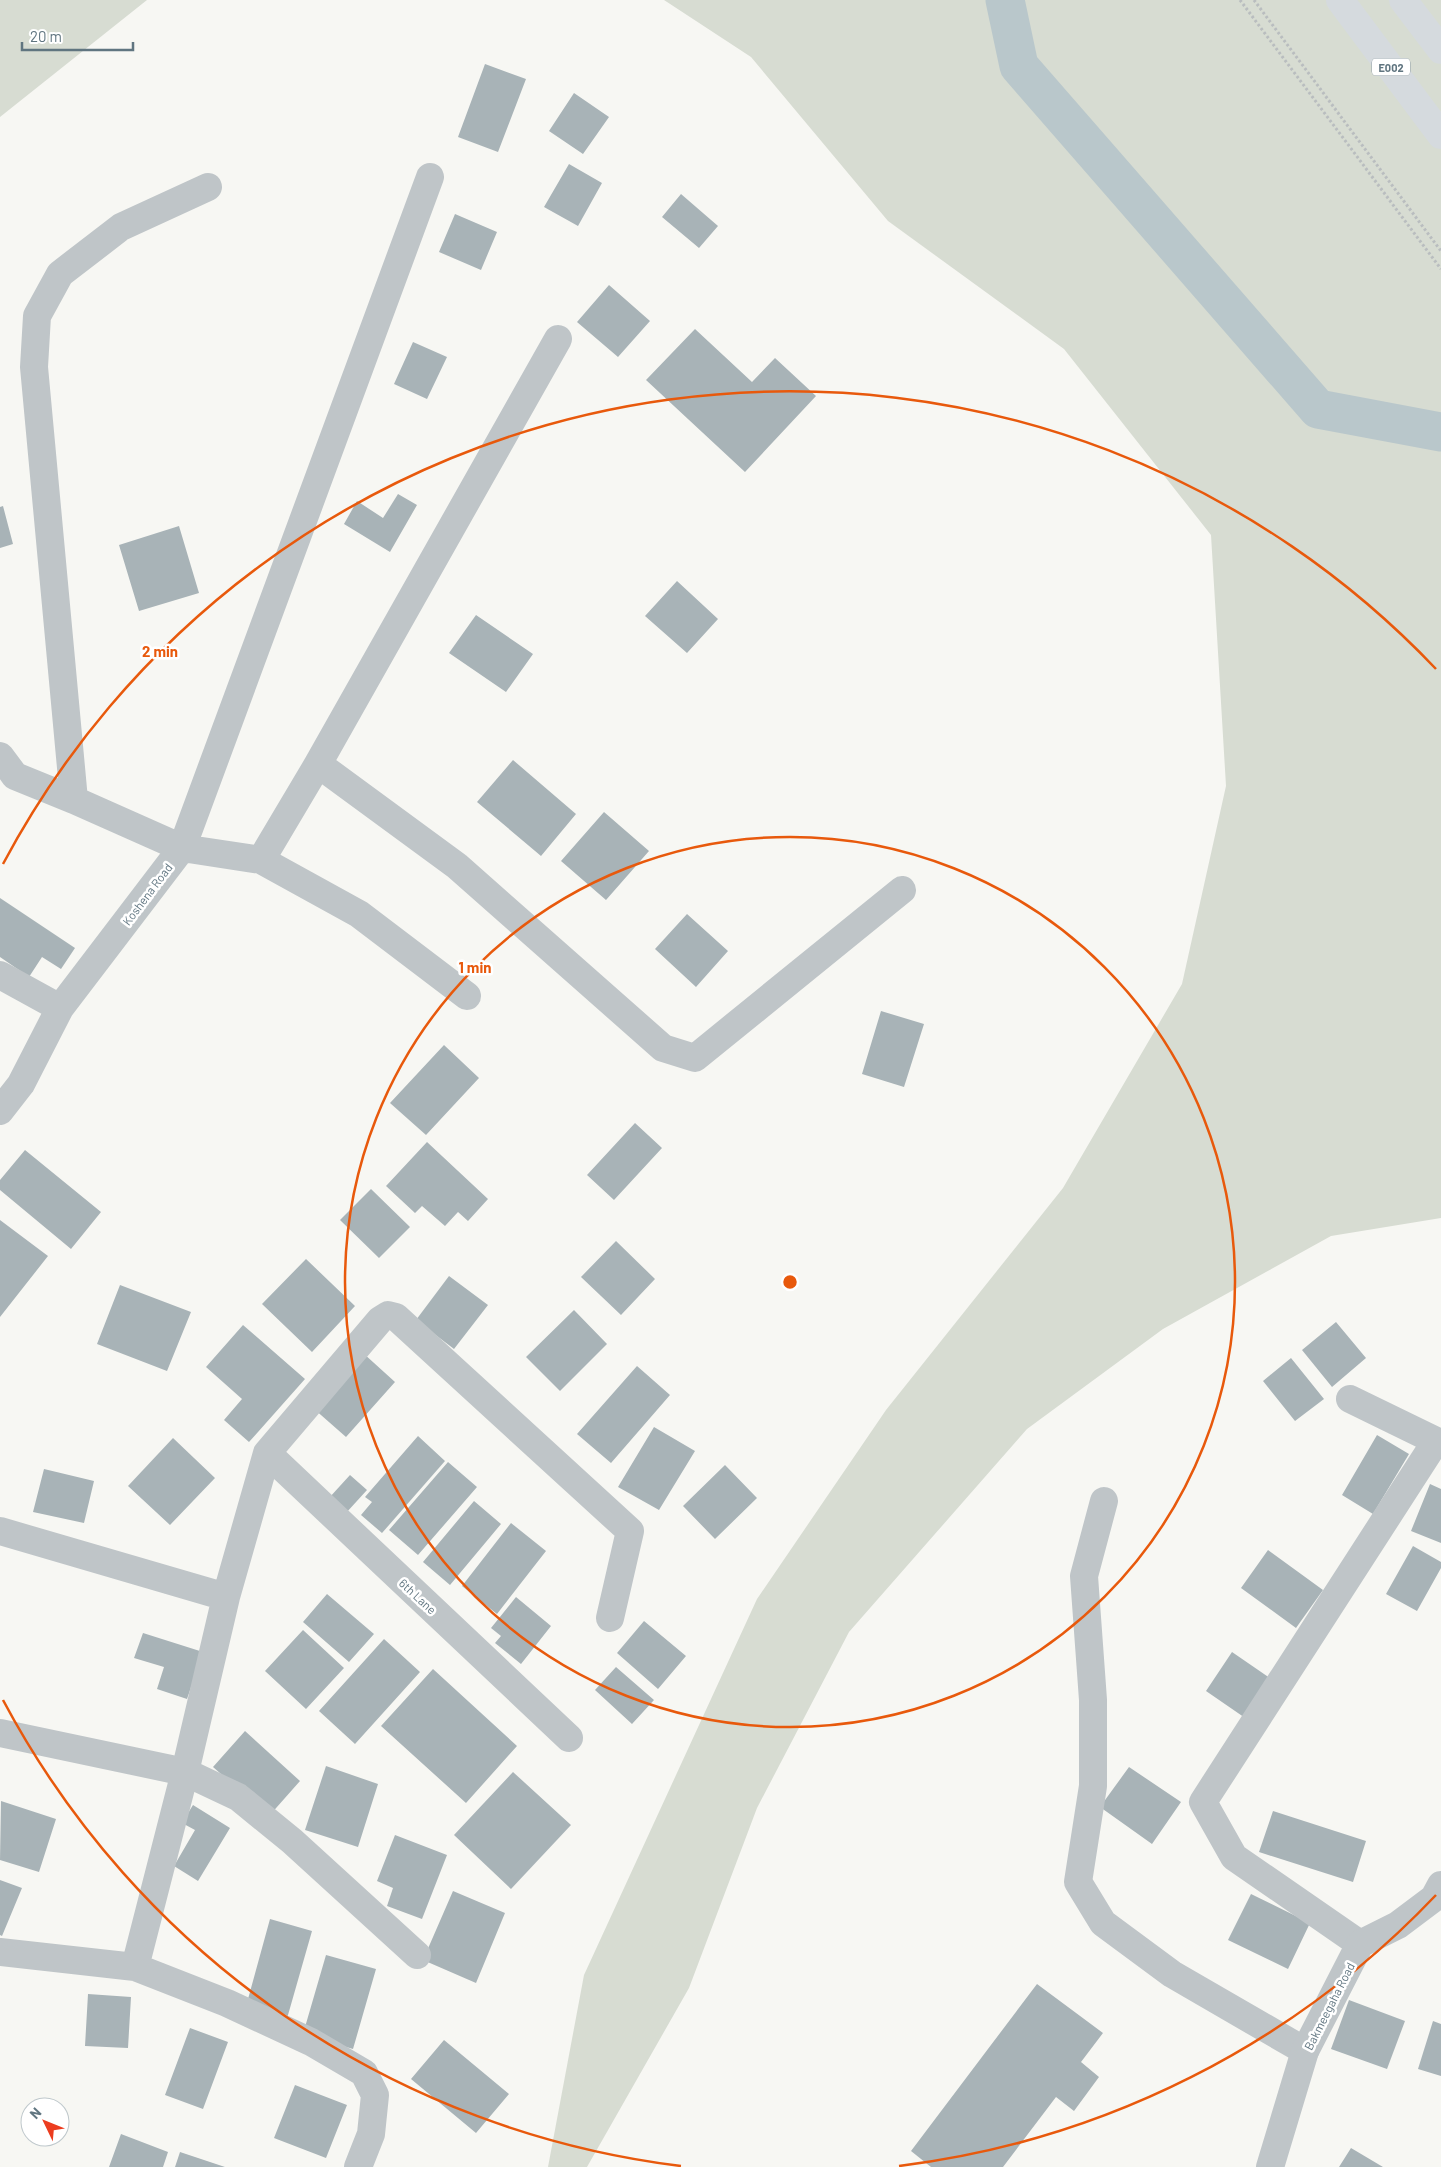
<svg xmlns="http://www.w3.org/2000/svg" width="1441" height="2167" font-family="Barlow,sans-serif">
<rect width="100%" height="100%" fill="#f7f7f3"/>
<path fill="#d7dcd2" d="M0 0H147L0 117Z
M664 0H1441V1218L1331 1236 1163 1329 1027 1429 849 1632 757 1808 689 1988 587 2167H548L584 1975 757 1599 886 1410 1063 1188 1182 984 1226 786 1211 535 1064 349 888 221 751 57Z"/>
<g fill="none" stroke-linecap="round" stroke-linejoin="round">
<path stroke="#b9c7cb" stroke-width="39" d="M1005 0 1019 66 1318 409 1441 432"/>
</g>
<path fill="#a8b3b7" d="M485 64 526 79 498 152 458 137Z
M574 93 609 117 583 154 549 131Z
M569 164 602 183 578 226 544 207Z
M681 194 718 226 699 248 662 217Z
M455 214 497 232 481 270 439 252Z
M609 285 650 321 618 357 577 322Z
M695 329 752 382 775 358 816 396 745 472 646 380Z
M413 342 447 357 427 399 394 384Z
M398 494 417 505 390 552 344 524 357 501 383 518Z
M3 506 13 544 0 548V507Z
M179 526 199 593 139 611 119 545Z
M677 581 718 619 687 653 645 616Z
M476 615 533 654 506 692 449 653Z
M513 760 576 814 541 856 477 802Z
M604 812 649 851 606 900 561 861Z
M0 898 75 948 61 969 42 957 29 977 0 957Z
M687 914 728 951 696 987 655 949Z
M881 1011 924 1024 904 1087 862 1074Z
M444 1045 479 1078 426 1135 390 1103Z
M635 1123 662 1148 614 1200 587 1175Z
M427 1142 488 1199 468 1221 458 1212 445 1226 422 1206 415 1213 386 1186Z
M25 1150 101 1212 71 1249 0 1190V1180Z
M371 1189 410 1227 379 1258 340 1220Z
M0 1220 48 1256 0 1317Z
M616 1241 655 1279 621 1315 581 1277Z
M306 1259 355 1306 312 1352 262 1304Z
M449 1276 488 1305 454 1349 416 1320Z
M120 1285 191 1312 167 1371 97 1344Z
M574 1310 607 1344 560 1391 526 1357Z
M1336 1322 1366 1358 1332 1387 1302 1350Z
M243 1325 305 1379 249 1442 224 1420 242 1399 206 1367Z
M363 1353 395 1382 346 1437 313 1408Z
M1291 1358 1324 1399 1295 1421 1263 1381Z
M637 1366 670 1395 611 1463 577 1434Z
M654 1427 695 1451 659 1510 618 1487Z
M1377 1435 1409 1454 1373 1514 1342 1495Z
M418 1436 445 1461 382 1533 361 1515 372 1502 365 1497Z
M173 1438 215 1478 170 1525 128 1486Z
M448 1462 477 1487 418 1555 389 1530Z
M725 1465 757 1498 715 1539 683 1506Z
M44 1469 94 1481 84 1523 33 1512Z
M350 1475 367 1490 346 1513 329 1498Z
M1430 1484 1441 1489V1543L1411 1531Z
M474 1501 501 1524 450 1585 423 1562Z
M511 1523 546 1551 497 1614 462 1586Z
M1413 1546 1441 1562V1568L1417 1611 1386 1594Z
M1268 1550 1323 1590 1296 1628 1241 1588Z
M327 1594 374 1634 349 1662 303 1622Z
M516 1597 551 1626 521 1664 495 1643 501 1636 491 1628Z
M644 1621 686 1656 658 1689 617 1653Z
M303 1630 344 1668 306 1709 265 1671Z
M143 1633 203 1652 187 1699 157 1689 164 1667 134 1658Z
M384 1639 420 1672 355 1744 319 1711Z
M1232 1652 1277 1683 1251 1722 1206 1691Z
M616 1667 654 1700 632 1724 595 1690Z
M433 1669 517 1746 466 1803 381 1726Z
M245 1731 300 1781 269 1816 213 1767Z
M326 1766 378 1784 358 1847 305 1830Z
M1129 1767 1181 1802 1152 1844 1100 1807Z
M513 1772 571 1825 511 1889 454 1835Z
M1 1801 56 1819 39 1872 0 1860Z
M193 1805 230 1828 198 1881 174 1866 195 1830 182 1823Z
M1273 1811 1366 1841 1353 1882 1259 1852Z
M395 1835 447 1855 422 1919 387 1906 393 1888 377 1881Z
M0 1880 22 1888 2 1936 0 1935Z
M453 1891 505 1913 476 1983 423 1960Z
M1251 1894 1310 1923 1288 1969 1228 1940Z
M270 1919 312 1931 286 2022 245 2010Z
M326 1955 376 1969 353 2049 303 2034Z
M1037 1984 1103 2033 1081 2062 1099 2077 1074 2111 1056 2097 1003 2167H931L911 2151Z
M88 1994 131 1997 128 2048 85 2046Z
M1349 2000 1405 2021 1387 2069 1331 2049Z
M1433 2021 1441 2024V2076L1418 2069Z
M190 2028 228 2042 203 2109 165 2095Z
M444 2040 509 2094 476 2133 411 2079Z
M295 2085 347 2105 326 2158 274 2138Z
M121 2134 168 2152 163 2167H109Z
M1351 2148 1383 2167H1339Z
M180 2152 225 2167H175Z"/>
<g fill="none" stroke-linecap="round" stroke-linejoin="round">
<path stroke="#b9bdbf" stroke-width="3" stroke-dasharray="2.5 2.5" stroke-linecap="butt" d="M1240 0 1441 269
M1254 0 1441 251"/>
<path stroke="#bfc5c8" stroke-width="28" d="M430 177 182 848 261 860 359 914 467 996
M0 756 15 776 74 800 182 848 60 1008 21 1084 0 1111
M318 764 457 866 663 1048 695 1058 902 890
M74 800 34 367 37 316 60 274 121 227 208 187
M261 860 318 764 558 339
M0 975 60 1008
M1350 1399 1436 1441 1203 1802 1234 1857 1360 1944
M267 1453 569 1738
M1104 1501 1084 1576 1093 1700V1786L1078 1882 1103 1923 1172 1974 1305 2051
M0 1531 226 1597 185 1772 238 1797 292 1841 417 1955
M226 1597 267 1453 380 1320 388 1315 396 1317 630 1531 610 1618
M0 1733 185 1772 135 1967
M0 1952 135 1967 227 2003 311 2042 364 2073 375 2095 371 2134 358 2167"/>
<path stroke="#bfc5c8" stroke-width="28" d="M1270 2167 1305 2051 1360 1944 1398 1925 1434 1898 1441 1885"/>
<path stroke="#d5dade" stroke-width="28" d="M1340 0 1441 135
M1403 0 1441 50"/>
</g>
<g fill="none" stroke="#e8590c" stroke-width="2.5">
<circle cx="790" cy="1282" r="445"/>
<path d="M1436 1895A891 891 0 0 1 899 2166M681 2166A891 891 0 0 1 3 1700M3 864A891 891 0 0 1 1436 669"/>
</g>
<g text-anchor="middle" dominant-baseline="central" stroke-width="5" stroke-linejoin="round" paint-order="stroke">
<rect fill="#fff" stroke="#909ea6" stroke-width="1" x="1372" y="58.5" width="38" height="17" rx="4"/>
<g font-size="11" font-weight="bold" fill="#607580">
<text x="1391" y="67">E002</text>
</g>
<g font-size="12" fill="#607580" stroke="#fff">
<text transform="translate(147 894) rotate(-53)">Koshena Road</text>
<text transform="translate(418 1596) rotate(43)">6th Lane</text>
<text transform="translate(1329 2006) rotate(-63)">Bakmeegaha Road</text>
</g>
</g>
<circle cx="790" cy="1282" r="8" fill="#e8590c" stroke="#fff" stroke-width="2.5"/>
<g font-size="15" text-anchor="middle" font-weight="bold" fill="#e8590c" stroke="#fff" stroke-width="5" stroke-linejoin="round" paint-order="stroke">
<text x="160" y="657">2 min</text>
<text x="475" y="973">1 min</text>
</g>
<g transform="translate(45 2122) rotate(313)"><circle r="24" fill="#ffffff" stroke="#bfc8cc"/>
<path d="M0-4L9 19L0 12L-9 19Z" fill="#ec3d1f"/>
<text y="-8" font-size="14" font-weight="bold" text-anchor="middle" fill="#607580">N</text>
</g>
<path d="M22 42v8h111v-8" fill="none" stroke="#607580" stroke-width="2.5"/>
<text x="30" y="42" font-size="15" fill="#607580" stroke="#ffffff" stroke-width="4" paint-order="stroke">20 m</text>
</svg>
